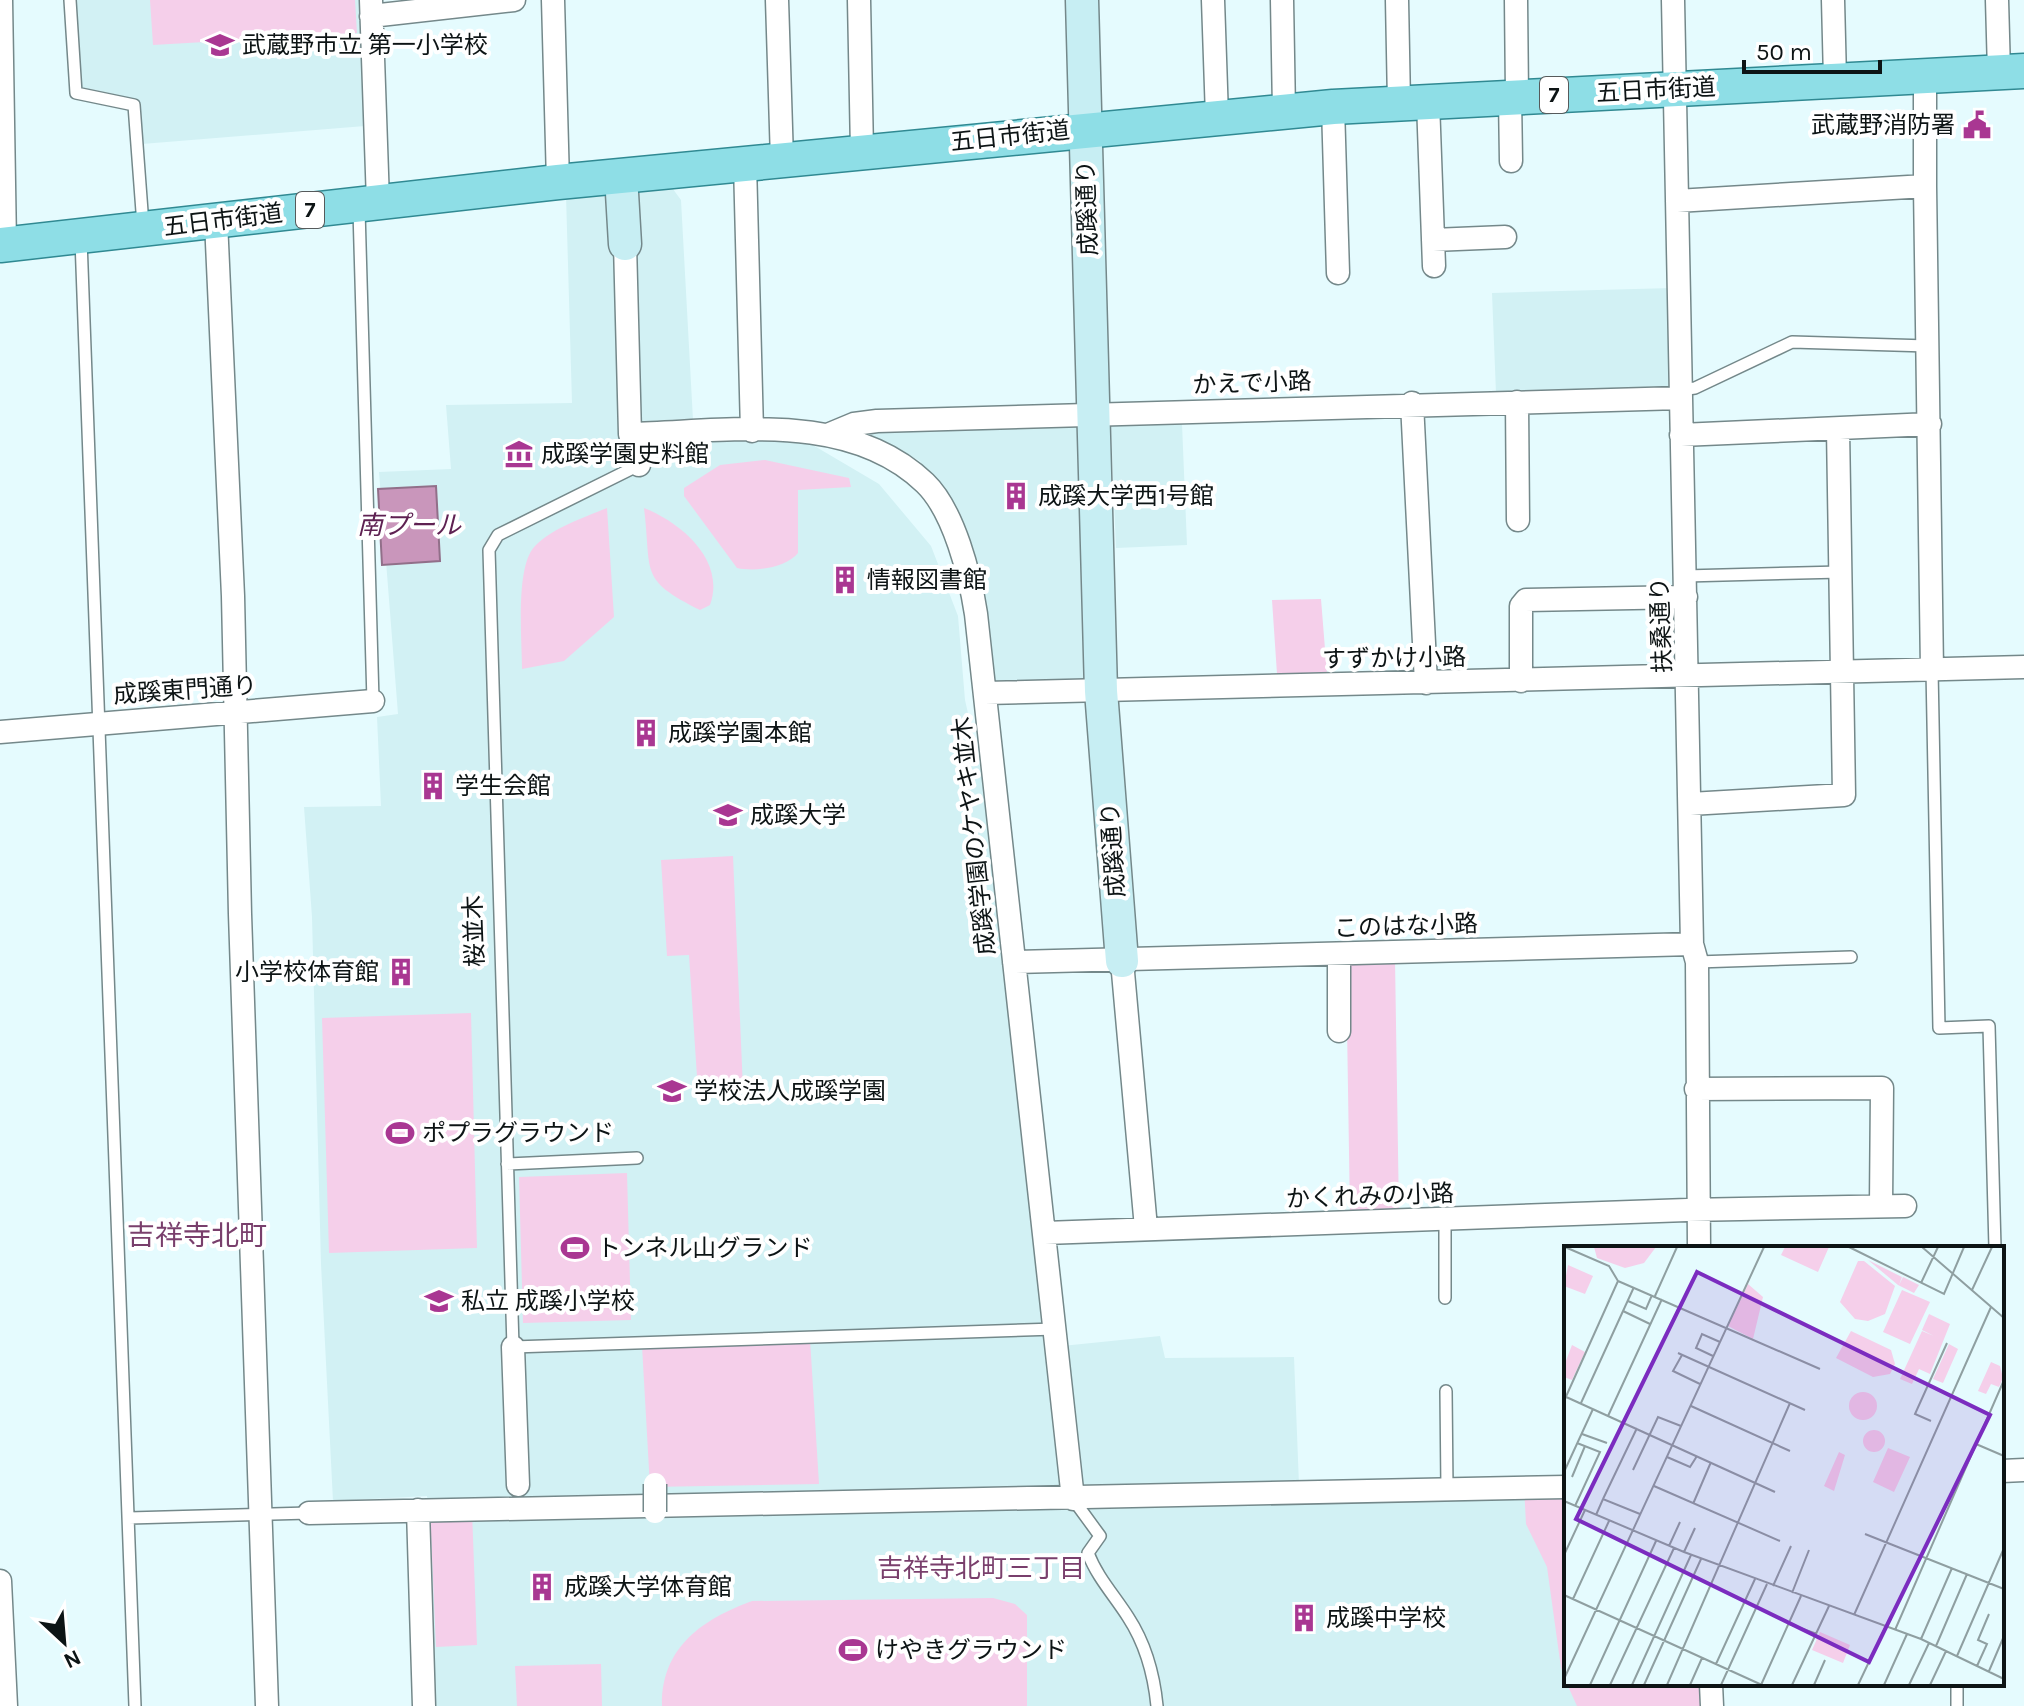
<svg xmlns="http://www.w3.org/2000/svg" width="2024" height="1706" font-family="Karla,'Noto Sans JP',sans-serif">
<rect width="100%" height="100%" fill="#e5fbfe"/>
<path fill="#d2f1f4" d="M74 0H361L365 126 142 144 138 102 80 90Z
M670 185 681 200 693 420 806 441 879 484 931 546 958 616 965 700 989 806 1062 1346 1160 1336 1165 1358 1294 1357 1299 1485 1566 1482V1684H1706L1707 1706H434L427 1496 333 1501 321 1264 312 917 304 807 381 806 377 717 398 714 379 472 451 469 446 405 572 403 566 195Z
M1672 288 1674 389 1496 393 1492 293Z
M1182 424 1187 545 1116 548 1111 426Z
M1084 425 1088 682 989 689 987 617 967 530 920 461 862 430Z"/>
<path fill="#f5cfea" d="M150 0H355L357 33 153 45Z
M765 460 849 478 851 487 798 490V553C786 568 755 572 737 568L684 496V488L720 465Z
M607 508 614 617 564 661 522 669C522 640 515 566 535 546 554 527 583 518 607 508Z
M644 508C682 523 726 561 710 605L700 610C638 579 652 573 644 508Z
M1321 599 1327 674H1277L1272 600Z
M733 856 743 1089 698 1092 689 955 667 956 661 860Z
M1395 960 1399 1214 1350 1215 1346 963Z
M471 1013 477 1248 329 1253 322 1018Z
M627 1173 631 1320 523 1323 519 1177Z
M810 1339 819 1484 650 1487 642 1346Z
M1524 1486H1566V1682L1561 1668 1547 1567 1526 1524Z
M472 1511 477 1645 436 1647 430 1512Z
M993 1598 1015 1604 1027 1615V1706H662C661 1647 703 1619 752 1601Z
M601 1664 602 1706H517L515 1666Z
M1567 1684H1703V1706H1577Z"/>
<path fill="#c996bb" stroke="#916f89" stroke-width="2" d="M436 486 440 561 382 565 378 489Z"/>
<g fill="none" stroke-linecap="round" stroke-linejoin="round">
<defs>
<path id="lane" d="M70 0 76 93 134 105 143 225
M359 210 373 701
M81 240 135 1706
M1680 390 1695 388 1792 342 1928 346
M639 465 498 535 489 550 513 1347 1055 1329
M1685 576 1841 572
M1932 670 1939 1028 1989 1026 1995 1248
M1697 962 1851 957
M507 1164 637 1158
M1445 1220V1298
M1446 1391 1447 1489
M1073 1499 1100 1536 1088 1553C1097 1577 1114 1595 1128 1617 1145 1643 1154 1675 1157 1706
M129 1518 309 1513
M1957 1684V1706"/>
<path id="street" d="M1 0 5 244
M371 0 378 202
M553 0 558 182
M777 0 782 160
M859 0 862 151
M1213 0 1217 117
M1282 0 1284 111
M1397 0 1399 103
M1516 0 1517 96
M1673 0 1692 944 1697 962 1699 1248
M1833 0 1835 79
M1997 0 1999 72
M371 16 514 0
M1510 97 1511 161
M1428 102 1434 266
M1333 107 1338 273
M745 164 752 431
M1925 186 1932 670
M1677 201 1925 186V76
M216 221 233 596 240 914 267 1706
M1433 240 1505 237
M625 244 630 434 639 465
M1517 402 1518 520
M1412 403 1426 683
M630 434C726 432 848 409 925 483 954 511 970 575 976 614L1073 1499
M830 434 854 424 877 421 1680 398
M1681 435 1930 424
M1521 681V606L1526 600 1686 597
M985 693 2024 667
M0 732 373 701
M1690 804 1844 795 1838 429
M1339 954V1031
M1122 961 1146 1228
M1014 962 1692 944
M1696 1089 1882 1088 1881 1205
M1045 1233 1687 1210 1905 1206
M513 1347 518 1485
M2002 1471 2024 1470
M418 1510 424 1706
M309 1513 1566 1487
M0 1581 6 1706
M1711 1684 1712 1706"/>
<path id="secondary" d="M1082 0 1101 691 1122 961
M621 176 625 244"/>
<path id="primary" d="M0 245 558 182 1333 107 2024 71"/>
</defs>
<use href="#lane" stroke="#74888a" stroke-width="14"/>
<use href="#street" stroke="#74888a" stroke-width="25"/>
<use href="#secondary" stroke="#74888a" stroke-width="35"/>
<use href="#primary" stroke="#308992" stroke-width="37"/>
<use href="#lane" stroke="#fff" stroke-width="11"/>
<use href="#street" stroke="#fff" stroke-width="22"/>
<use href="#secondary" stroke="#c7eef3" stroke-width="32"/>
<use href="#primary" stroke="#8edee6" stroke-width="34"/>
<defs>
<path id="street-bridge" d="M655 1484V1512"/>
</defs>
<use href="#street-bridge" stroke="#74888a" stroke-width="25" stroke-linecap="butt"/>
<use href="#street-bridge" stroke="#fff" stroke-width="22"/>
</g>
<defs>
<symbol id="school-bare" viewBox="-9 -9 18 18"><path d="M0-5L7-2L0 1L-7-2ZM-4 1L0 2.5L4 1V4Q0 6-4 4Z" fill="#a93792" stroke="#fff" stroke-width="2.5" paint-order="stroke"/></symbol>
<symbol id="civic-bare" viewBox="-9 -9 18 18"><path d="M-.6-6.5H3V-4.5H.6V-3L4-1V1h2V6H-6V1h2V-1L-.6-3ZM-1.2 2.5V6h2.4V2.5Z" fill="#a93792" stroke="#fff" stroke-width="2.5" paint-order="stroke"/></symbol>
<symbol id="museum-bare" viewBox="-9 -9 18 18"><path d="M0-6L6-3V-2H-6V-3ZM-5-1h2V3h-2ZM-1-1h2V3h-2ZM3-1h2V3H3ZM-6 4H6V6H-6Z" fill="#a93792" stroke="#fff" stroke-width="2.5" paint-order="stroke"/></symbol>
<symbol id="building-bare" viewBox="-9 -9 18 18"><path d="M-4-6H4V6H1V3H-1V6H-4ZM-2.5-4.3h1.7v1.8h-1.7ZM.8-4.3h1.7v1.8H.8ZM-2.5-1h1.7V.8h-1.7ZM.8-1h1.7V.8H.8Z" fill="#a93792" stroke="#fff" stroke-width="2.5" paint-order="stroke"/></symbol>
<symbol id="university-bare" viewBox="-9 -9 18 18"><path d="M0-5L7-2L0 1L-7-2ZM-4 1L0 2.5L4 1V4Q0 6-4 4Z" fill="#a93792" stroke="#fff" stroke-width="2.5" paint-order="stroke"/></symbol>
<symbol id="stadium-bare" viewBox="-9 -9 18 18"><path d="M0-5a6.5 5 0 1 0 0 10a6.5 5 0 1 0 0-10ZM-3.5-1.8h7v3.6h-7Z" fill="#a93792" stroke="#fff" stroke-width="2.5" paint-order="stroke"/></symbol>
</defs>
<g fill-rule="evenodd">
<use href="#school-bare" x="200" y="25" width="40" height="40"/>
<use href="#civic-bare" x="1957" y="105" width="40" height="40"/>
<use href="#museum-bare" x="499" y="434" width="40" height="40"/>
<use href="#building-bare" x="996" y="476" width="40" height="40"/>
<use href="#building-bare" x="825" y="560" width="40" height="40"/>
<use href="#building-bare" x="626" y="713" width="40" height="40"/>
<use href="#building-bare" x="413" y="766" width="40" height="40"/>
<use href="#university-bare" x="708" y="795" width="40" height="40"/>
<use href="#building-bare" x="381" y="952" width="40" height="40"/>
<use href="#university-bare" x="652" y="1071" width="40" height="40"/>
<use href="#stadium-bare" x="380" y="1113" width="40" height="40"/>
<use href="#stadium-bare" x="555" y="1228" width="40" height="40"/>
<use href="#school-bare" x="419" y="1281" width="40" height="40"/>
<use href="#building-bare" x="522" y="1567" width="40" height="40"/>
<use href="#building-bare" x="1284" y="1598" width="40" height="40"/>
<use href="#stadium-bare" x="833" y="1630" width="40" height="40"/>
</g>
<g text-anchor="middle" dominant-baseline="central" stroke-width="8" stroke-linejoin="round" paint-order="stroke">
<g fill="#fff" stroke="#565a5b" stroke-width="2">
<rect x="1540" y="77" width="28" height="36" rx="6"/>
<rect x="296" y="192" width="28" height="36" rx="6"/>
</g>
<g font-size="22" font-weight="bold" fill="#0d1415">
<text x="1554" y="95">7</text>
<text x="310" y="210">7</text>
</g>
<g font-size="24" fill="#0d1415" stroke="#fff" text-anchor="start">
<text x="242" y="45">武蔵野市立 第一小学校</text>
<text x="1955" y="125" text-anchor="end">武蔵野消防署</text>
<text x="541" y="454">成蹊学園史料館</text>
<text x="1038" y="496">成蹊大学西1号館</text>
<text x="867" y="580">情報図書館</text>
<text x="668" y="733">成蹊学園本館</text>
<text x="455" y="786">学生会館</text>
<text x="750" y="815">成蹊大学</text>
<text x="379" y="972" text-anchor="end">小学校体育館</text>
<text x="694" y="1091">学校法人成蹊学園</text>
<text x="422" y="1133">ポプラグラウンド</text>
<text x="597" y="1248">トンネル山グランド</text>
<text x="461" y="1301">私立 成蹊小学校</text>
<text x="564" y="1587">成蹊大学体育館</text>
<text x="1326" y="1618">成蹊中学校</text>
<text x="875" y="1650">けやきグラウンド</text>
</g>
<g font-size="24" fill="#0d1415" stroke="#fff">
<text transform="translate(1656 90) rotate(-3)">五日市街道</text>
<text transform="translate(1010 136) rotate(-6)">五日市街道</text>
<text transform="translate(1087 208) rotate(-92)">成蹊通り</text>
<text transform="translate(223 220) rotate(-7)">五日市街道</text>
<text transform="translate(1252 383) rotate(-2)">かえで小路</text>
<text transform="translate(1661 625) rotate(-92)">扶桑通り</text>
<text transform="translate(1394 658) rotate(-1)">すずかけ小路</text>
<text transform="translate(185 690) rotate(-4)">成蹊東門通り</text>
<text transform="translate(974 836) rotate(-96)">成蹊学園のケヤキ並木</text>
<text transform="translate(1113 850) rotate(-94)">成蹊通り</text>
<text transform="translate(1406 926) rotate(-2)">このはな小路</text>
<text transform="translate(474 931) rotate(-92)">桜並木</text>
<text transform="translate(1370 1196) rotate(-2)">かくれみの小路</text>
</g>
<g font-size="26" font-style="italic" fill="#5e2152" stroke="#fff">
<text x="409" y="525">南プール</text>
</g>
<g font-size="26" fill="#793f6c" stroke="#fff">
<text x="981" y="1568">吉祥寺北町三丁目</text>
</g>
<g font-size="28" fill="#793f6c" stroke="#fff">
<text x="197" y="1235">吉祥寺北町</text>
</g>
</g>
<g transform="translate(1564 1246)">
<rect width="440" height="440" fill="#e5fbfe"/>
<path d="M30 1H92L80 17 61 22 33 12ZM221 1H265L254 26 217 9ZM304 14 338 31 335 39 339 31 355 39 350 47 334 39ZM294 15H300L331 40 321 68 304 75 291 73 276 56ZM4 19 29 30 21 48 0 40ZM184 38 199 51 189 93 164 80ZM338 44 366 56 346 98 319 86ZM365 68 386 78 366 128 355 123 348 138 336 133 358 85 370 90 358 84ZM287 85 327 104 331 118 326 128 309 131 272 112ZM385 98 394 103 379 137 369 133ZM8 99 21 106 8 134 0 131V120ZM427 116 436 120 439 132 435 141 427 138 422 148 414 145ZM285 160a14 14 0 1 1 28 0a14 14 0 1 1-28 0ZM299 195a11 11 0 1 1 22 0a11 11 0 1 1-22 0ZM324 202 346 211 330 246 309 236ZM275 206 281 209 270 245 260 240ZM256 386 286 399 279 417 248 404Z" fill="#f5cfea"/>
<path fill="none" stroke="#8f9fa1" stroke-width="2" d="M285 1 380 48 400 1M358 1 440 72M54 35 256 123M357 37 374 1M408 44 428 1M91 50 113 1M64 55 82 63 88 49M59 65 86 78M114 107 241 164M118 109 109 125 136 138M149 110 132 102 138 88 156 96M0 150 211 246M0 155 54 35 45 20 1 1M17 157 70 41M127 160 226 205M44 170 98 53M367 175 351 168 383 97M18 188 43 197M412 198 440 210M103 211 126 221 133 210M69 224 94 171 117 180M0 226 29 163M8 231 21 200M90 240 216 295M39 253 73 182M0 255 120 306 357 393 440 433M129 258 147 216M11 260 36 206 13 197M32 269 39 253 76 268M301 288 440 343M105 300 116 276M120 306 131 282M0 309 21 264M209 340 227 300M228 347 245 304M0 349 198 439M9 353 45 275M290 369 427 61M225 378 253 388M331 384 440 134M357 393 388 322M372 400 403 328M393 410 440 302M152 418 191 333M413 420 423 398 414 394 425 368M425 425 440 390M0 433 200 1M26 439 92 295M46 439 110 302M68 439 127 309M80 439 137 313M103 439 226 157M126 439 138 412M157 439 203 338M197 439 237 350M228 439 265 360M250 439 261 414M294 439 322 380M320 439 343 388M345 439 365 397M366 439 382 405"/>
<path fill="#7b2cbf" fill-opacity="0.15" stroke="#7b2cbf" stroke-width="4" d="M133 26 426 169 305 416 12 273Z"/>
<rect width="440" height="440" fill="none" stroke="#0d1415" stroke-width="4"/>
</g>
<g transform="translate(64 1642) rotate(154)" stroke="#ffffff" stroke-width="6" paint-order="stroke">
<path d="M0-6L14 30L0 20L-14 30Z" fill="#0d1415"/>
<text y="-12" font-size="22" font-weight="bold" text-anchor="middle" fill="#0d1415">N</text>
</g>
<path d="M1744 60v12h136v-12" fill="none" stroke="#0d1415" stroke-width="4"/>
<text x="1756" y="60" font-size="24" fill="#0d1415" stroke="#ffffff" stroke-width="6" paint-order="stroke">50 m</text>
</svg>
